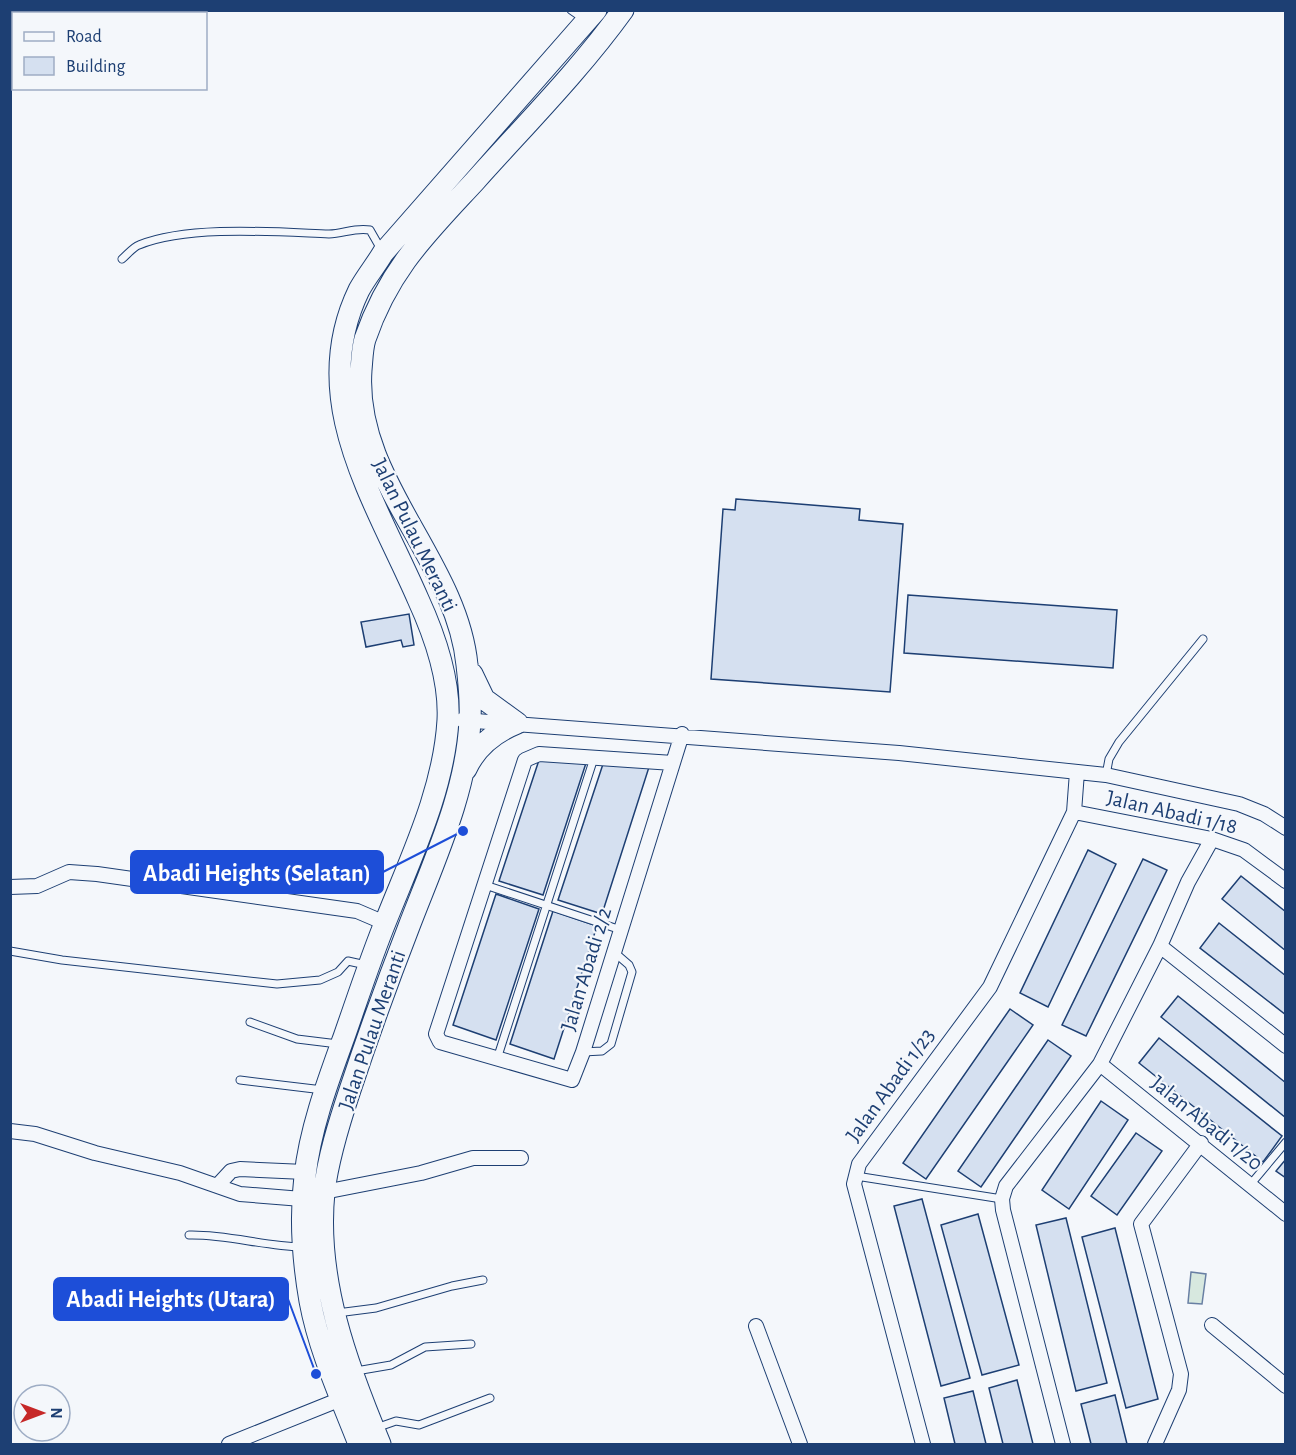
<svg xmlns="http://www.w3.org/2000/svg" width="1296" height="1455" font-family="'Alegreya Sans',sans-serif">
<rect width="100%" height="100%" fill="#f4f7fb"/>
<path fill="#d7e8df" stroke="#687fa3" stroke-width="1.5" d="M1191 1272 1206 1274 1202 1304 1188 1303Z"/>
<path fill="#d5e0f0" stroke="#1d3f73" stroke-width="1.5" d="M736 499 860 509 859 520 903 524 890 692 711 679 723 509 735 510Z
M908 595 1117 610 1113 668 904 653Z
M409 614 414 645 403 647 401 640 366 647 361 622Z
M540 757 587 760 543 895 499 881Z
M604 761 650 764 602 914 558 900Z
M1088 850 1116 864 1048 1007 1020 993Z
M1143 859 1167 870 1086 1036 1062 1025Z
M1241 876 1286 912V951L1222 899Z
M496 894 539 909 496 1040 453 1025Z
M553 911 597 926 554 1059 510 1044Z
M1219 923 1286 976V1015L1200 948Z
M1178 996 1286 1083V1118L1161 1017Z
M1010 1009 1033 1025 926 1179 903 1163Z
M1159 1038 1282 1136 1263 1162 1139 1063Z
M1048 1040 1071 1056 981 1187 958 1171Z
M1101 1101 1128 1120 1069 1209 1042 1190Z
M1136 1133 1162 1151 1117 1215 1091 1196Z
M1286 1159V1178L1276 1171Z
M922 1199 970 1378 941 1386 894 1206Z
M978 1214 1019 1365 982 1375 941 1225Z
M1066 1218 1107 1383 1076 1391 1036 1225Z
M1115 1228 1158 1399 1126 1408 1082 1237Z
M1017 1380 1033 1444H1003L989 1388Z
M973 1391 986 1444H955L944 1398Z
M1115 1395 1127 1444H1091L1081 1404Z"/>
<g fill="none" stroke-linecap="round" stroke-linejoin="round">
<defs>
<path id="lane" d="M571 10 584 19
M122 259C127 255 133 247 139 245 188 225 276 232 329 234 343 234 355 227 370 230L382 251
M1106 775 1109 759 1119 742 1203 639
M485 885 621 930
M10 951 62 960 277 984 320 980 338 972 348 961 366 965
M250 1022 297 1039 338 1044
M583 1052 602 1051 611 1044 632 972 629 965 614 952
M497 1059 594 758
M240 1080 323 1090
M856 1176 1002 1199
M1250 1185 1286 1142
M189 1235C226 1234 263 1246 301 1247
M337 1313 376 1308 452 1286 483 1280
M356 1371 391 1365 425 1347 471 1344
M376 1428 396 1421 419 1425 490 1398"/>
<path id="street" d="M462 720 899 753 1106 775 1239 804 1264 814 1286 828
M673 763 539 754 525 760 436 1034 440 1042 572 1080 583 1052 682 734
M1074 812 1212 839 1244 850 1286 881
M10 887 37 886 69 872 97 874 357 911 385 923
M1160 946 1286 1046
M1100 1064 1286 1214
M10 1131 35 1134 95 1153 180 1173 240 1194 302 1199
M218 1185 231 1171 240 1169 305 1172
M324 1192 421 1173 473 1158H521
M1212 1325 1286 1386
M756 1326 800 1444
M229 1444 341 1399
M923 1444 854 1184 859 1164 990 987 1074 812 1077 772
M1063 1444 1003 1210 1002 1199 1006 1186 1100 1064 1160 946 1188 882 1212 839
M1155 1444 1179 1390 1181 1374 1141 1224 1201 1143"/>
<path id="primary" d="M472 674 484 699 517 723
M466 769C476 747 495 732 517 723
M359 1444C341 1398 319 1350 310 1301 303 1261 300 1217 305 1176 310 1129 328 1081 344 1037 358 997 371 957 387 918 412 855 444 789 448 720 450 679 435 636 418 599 375 500 306 399 359 290 366 277 376 265 383 253L596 10
M380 1444C347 1365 315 1279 324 1192 328 1158 339 1123 350 1090 368 1036 387 983 408 929 433 863 467 792 470 720 471 702 469 682 467 665 457 560 353 480 361 370 362 360 362 349 365 339 389 269 426 234 475 181 525 125 579 71 623 10"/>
</defs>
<use href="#lane" stroke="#1d3f73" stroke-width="9"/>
<use href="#street" stroke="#1d3f73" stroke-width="16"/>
<use href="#primary" stroke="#1d3f73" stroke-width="23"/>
<use href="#lane" stroke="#f4f7fb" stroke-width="7"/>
<use href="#street" stroke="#f4f7fb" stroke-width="14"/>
<use href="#primary" stroke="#f4f7fb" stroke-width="21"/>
</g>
<g text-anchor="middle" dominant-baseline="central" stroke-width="4.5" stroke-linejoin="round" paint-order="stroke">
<g font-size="22" fill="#1d3f73" stroke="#f4f7fb">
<text transform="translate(415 535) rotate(64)">Jalan Pulau Meranti</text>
<text transform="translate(1172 812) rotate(13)">Jalan Abadi 1/18</text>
<text transform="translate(586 969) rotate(-73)">Jalan Abadi 2/2</text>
<text transform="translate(372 1030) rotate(-71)">Jalan Pulau Meranti</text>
<text transform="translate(890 1085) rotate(-54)">Jalan Abadi 1/23</text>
<text transform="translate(1207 1123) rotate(39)">Jalan Abadi 1/20</text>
</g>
</g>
<path fill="none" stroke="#1d4ed8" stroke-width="2" d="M463 831L383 872M316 1374L288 1299"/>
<g fill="#1d4ed8" stroke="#f4f7fb" stroke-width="2">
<circle cx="463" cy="831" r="6"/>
<circle cx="316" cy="1374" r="6"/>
</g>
<g fill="#1d4ed8" stroke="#1d4ed8" stroke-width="2">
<rect x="131" y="851" width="252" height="42" rx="6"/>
<rect x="54" y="1278" width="234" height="42" rx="6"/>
</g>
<g font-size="24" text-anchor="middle" font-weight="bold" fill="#fff">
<text x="257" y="881">Abadi Heights (Selatan)</text>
<text x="171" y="1307">Abadi Heights (Utara)</text>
</g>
<rect width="1296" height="1455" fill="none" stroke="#1d3f73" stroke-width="24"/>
<rect x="12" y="12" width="195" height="78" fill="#f4f7fb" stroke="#9eadc5" stroke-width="1.5"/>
<rect x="24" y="32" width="30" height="9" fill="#f4f7fb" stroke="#9eadc5" stroke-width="1.5"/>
<text x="66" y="42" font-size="18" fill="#1d3f73">Road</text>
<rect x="24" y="57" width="30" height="18" fill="#d5e0f0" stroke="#9eadc5" stroke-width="1.5"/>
<text x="66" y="72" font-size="18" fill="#1d3f73">Building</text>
<g transform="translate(42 1413) rotate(90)"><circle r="28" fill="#f4f7fb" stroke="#9eadc5" stroke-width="1.5"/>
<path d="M0-4.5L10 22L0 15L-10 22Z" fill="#c62828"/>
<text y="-9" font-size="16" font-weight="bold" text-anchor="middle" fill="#1d3f73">N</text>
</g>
</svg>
